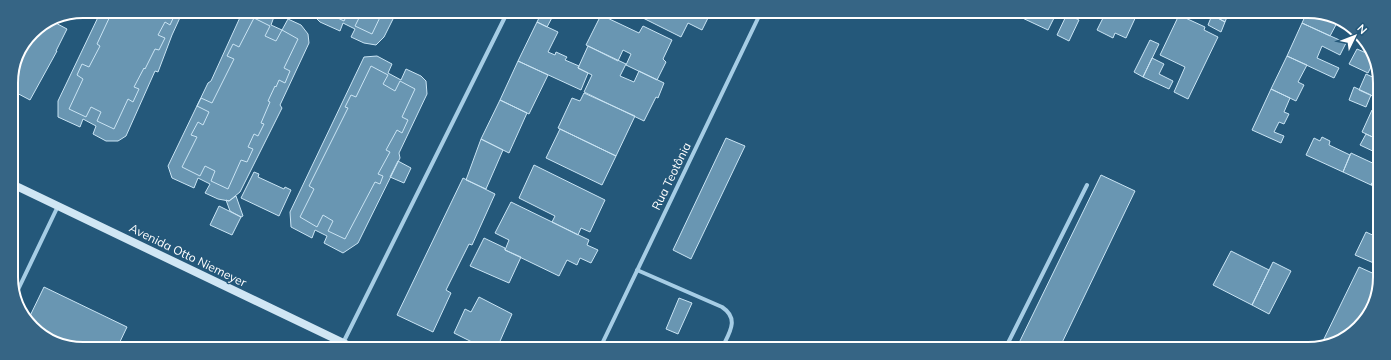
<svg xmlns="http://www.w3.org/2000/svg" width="1391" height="360" font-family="Mulish,sans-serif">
<rect width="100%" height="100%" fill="#24587a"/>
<path fill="#6996b2" stroke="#c9e4f4" d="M101 11H183L172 35 158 72 155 71 126 136 118 141H106L93 134 96 126 83 119 80 127 58 117V101Z
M115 11 176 12 170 25 165 22 158 35 165 38 159 50 155 49 145 69 144 68 134 87 139 89 133 102 128 99 114 129 97 121 101 112 91 107 86 117 69 109 83 79 77 75 82 64 89 67 100 46 97 44 112 12 114 13Z
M244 11H268L275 14 271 25 282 30 288 19 301 25 308 34 309 43 280 105 282 108 240 192 229 201 218 199 205 193 210 184 198 178 194 188 172 178 168 166 208 83 211 81 242 13Z
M315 11H397L384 37 376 45 364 43 351 37 355 29 343 23 340 31 320 22 315 17Z
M328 11H349L344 21 327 13Z
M350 11H383L372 34 355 26 360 16Z
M542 12H555L547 27 537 22Z
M631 12H711L702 30 688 23 681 37Z
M1017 12H1053L1056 14 1048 30 1016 15Z
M1106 12H1138L1126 38 1115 33 1113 38 1097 30Z
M1207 12H1229L1225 22Z
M1307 12H1322L1338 21 1330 36 1302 23Z
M1067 14 1079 20 1069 41 1057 35Z
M601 15 639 33 643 26 672 40 663 59 666 62 657 80 626 65 631 54 623 50 618 61 586 45Z
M1179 15 1205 27 1204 30 1218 37 1188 99 1174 92 1185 67 1160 55Z
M1212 15 1225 22 1221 32 1208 25Z
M254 18 270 26 265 36 276 41 282 30 298 39 284 68 290 71 285 83 279 80 276 87 275 86 268 101 270 102 261 123 264 124 258 136 254 134 248 147 253 149 247 162 241 160 228 189 211 181 215 171 205 166 200 176 182 167 197 137 191 135 198 122 203 125 209 112 197 106 201 98 212 103 234 59 227 56 233 44 239 47Z
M50 20 67 29 56 51H57L30 100 11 90V78L32 32Z
M537 22 558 32 548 52 555 55 556 52 567 57 565 60 579 66 578 68 588 73 581 90 518 61Z
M1302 23 1346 43 1340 55 1322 46 1317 58 1339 68 1334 78 1287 56Z
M1150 40 1159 44 1143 77 1134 72Z
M588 46 626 64 620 76 634 82 639 71 664 83 658 98 656 97 644 121 584 92 592 75 578 68Z
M1357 49 1371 55 1374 61 1368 73 1349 64Z
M377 56 392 64 388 73 401 80 406 69 421 76 426 81 427 94 399 153 400 158 358 243 343 253 324 243 327 236 315 230 312 238 291 227 290 212 364 57Z
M1287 56 1307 65 1298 82 1304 85 1296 101 1271 89Z
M1152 58 1164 64 1159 74 1173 81 1169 89 1143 77Z
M518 61 548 75 529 114 500 100Z
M371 66 388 75 383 84 395 91 400 81 415 89 402 117 408 120 402 133 397 130 386 150 390 152 378 174 383 176 380 184 375 182 345 239 328 231 333 221 323 215 317 227 300 217 314 189 309 186 348 108 345 107 351 95 356 97Z
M1366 74 1379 80V99L1359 90Z
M1354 87 1371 95 1366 107 1349 100Z
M1271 89 1290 98 1284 112 1289 114 1284 124 1279 122 1274 132 1284 136 1281 143 1252 130Z
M584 93 635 116 616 156 558 128 572 98 580 101Z
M500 100 527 113 509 153 481 139Z
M1372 110 1379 113V140L1362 132Z
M560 129 616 156 602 185 546 158Z
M1366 134 1379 140V154L1360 145Z
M1322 137 1330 141 1329 145 1350 155 1343 172 1306 155 1314 138 1320 141Z
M726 138 745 146 691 259 673 250Z
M481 139 503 150 486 189 466 180Z
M1351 153 1379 166V171L1371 185 1343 172Z
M398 161 411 168 404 183 390 177Z
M534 165 605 200 590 232 581 228 578 235 552 222 555 216 519 198Z
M1379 171V188L1371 185Z
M254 172 259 174 258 177 284 189 285 187 291 190 279 216 241 198Z
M1101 175 1135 191 1059 349H1016Z
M463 178 495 194 472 245 469 244 446 290 451 293 433 332 397 315Z
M236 196 243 216 241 217 230 211 226 200 229 201Z
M511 202 589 240 587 245 598 250 591 263 580 258 577 265 567 260 559 276 505 250 509 240 495 233Z
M219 206 241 217 232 235 210 225Z
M1366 232 1379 238V258L1376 264 1355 255Z
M484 238 505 248V250L521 257 509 283 470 266Z
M1231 251 1269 270 1252 305 1213 285Z
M1273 262 1291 271 1269 314 1252 305Z
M1359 267 1379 276V291L1366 313 1363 312 1353 332 1321 345Z
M44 287 127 327 117 348H69L32 328 28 320Z
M479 297 512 314 497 348H484L454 333 465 309 471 312Z
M679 298 692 303 678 334 666 329Z"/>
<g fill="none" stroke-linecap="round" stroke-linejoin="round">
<path stroke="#a6cde5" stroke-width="4" d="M637 270 722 307C740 319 729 333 722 348
M15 296 58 206
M343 343 508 11
M600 348 761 12
M1005 349 1087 185"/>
<path stroke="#d0e6f4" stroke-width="8" d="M12 184 354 348"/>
</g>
<g text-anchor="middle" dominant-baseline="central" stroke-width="3" stroke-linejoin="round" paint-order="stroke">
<g font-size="12" fill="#fff" stroke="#24587a">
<text transform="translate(671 176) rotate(-64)">Rua Teotônia</text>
<text transform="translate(188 255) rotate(26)">Avenida Otto Niemeyer</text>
</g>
</g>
<path d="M0 0H1391V360H0ZM83 18H1308A65 65 0 0 1 1373 83V277A65 65 0 0 1 1308 342H83A65 65 0 0 1 18 277V83A65 65 0 0 1 83 18Z" fill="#366585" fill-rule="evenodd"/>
<path fill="none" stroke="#fff" stroke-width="2" d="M83 18H1308A65 65 0 0 1 1373 83V277A65 65 0 0 1 1308 342H83A65 65 0 0 1 18 277V83A65 65 0 0 1 83 18Z"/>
<g transform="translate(1355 36) rotate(47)" stroke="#24587a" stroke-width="3" paint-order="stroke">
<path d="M0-3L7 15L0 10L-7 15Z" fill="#ffffff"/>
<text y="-6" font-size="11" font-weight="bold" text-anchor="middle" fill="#ffffff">N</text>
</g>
</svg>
